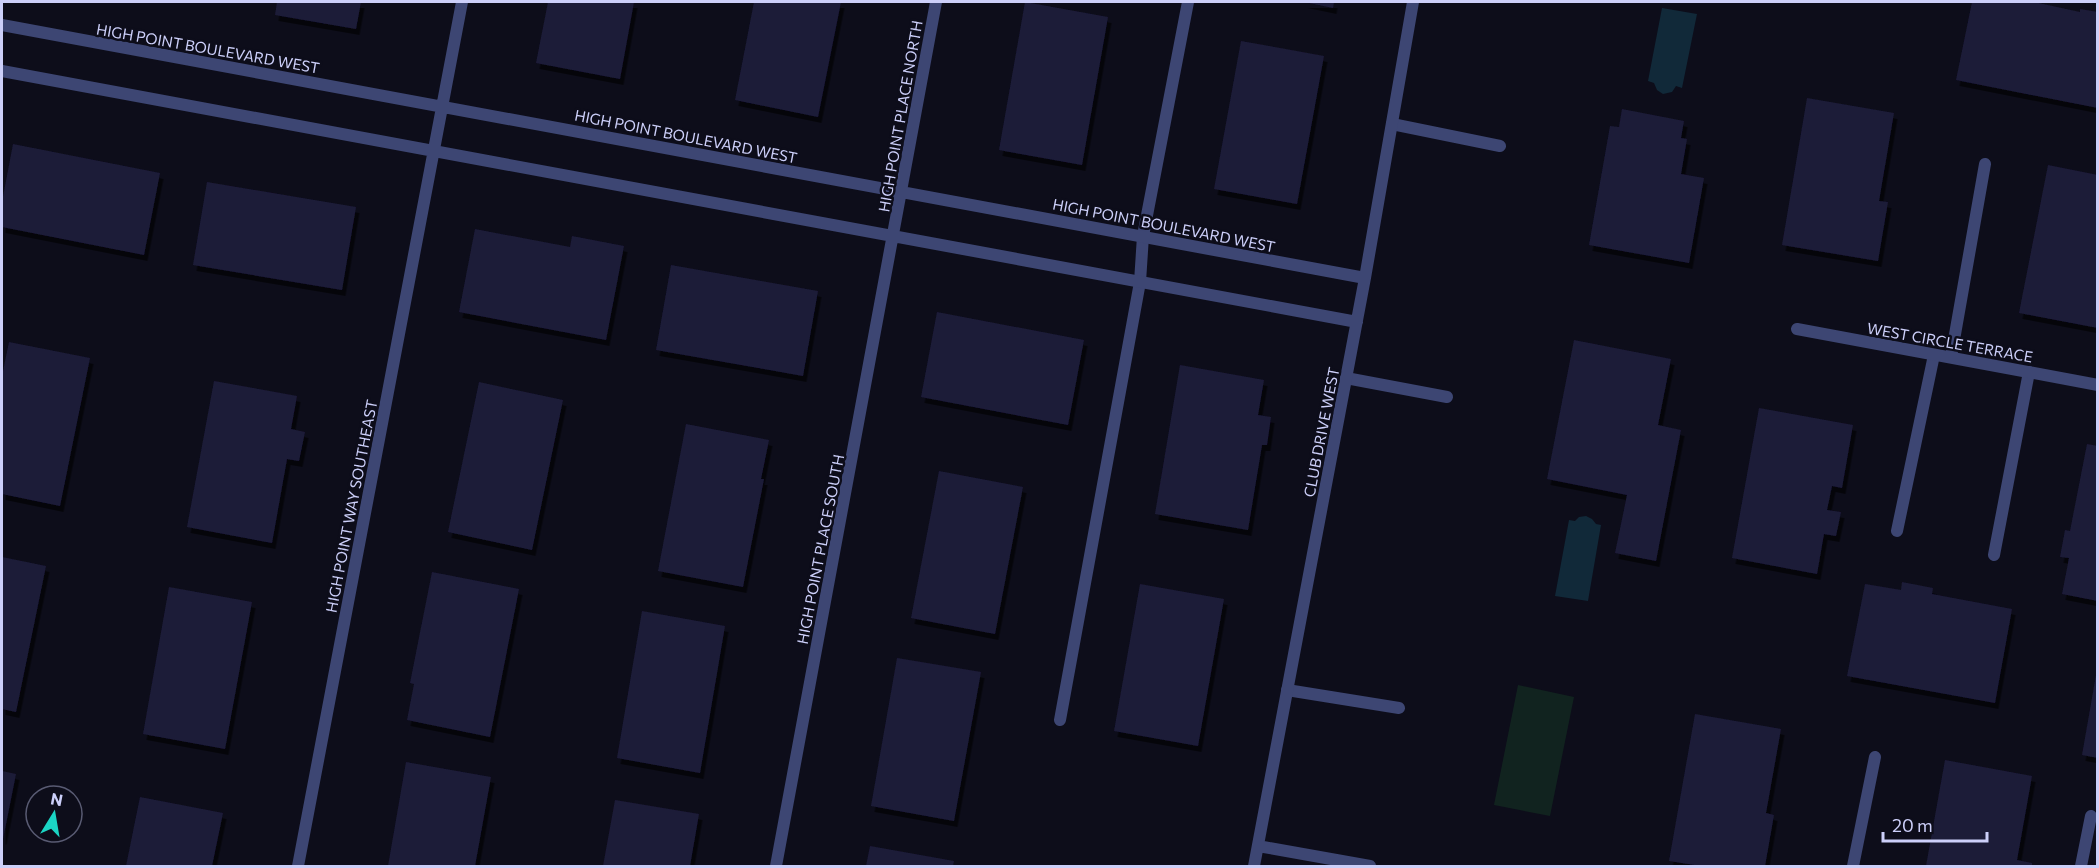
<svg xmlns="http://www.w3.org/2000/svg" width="2099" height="868" font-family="Commissioner,sans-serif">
<defs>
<filter id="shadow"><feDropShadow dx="3.5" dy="6" stdDeviation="0" flood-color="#0009"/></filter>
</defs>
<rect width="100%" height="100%" fill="#0d0d1a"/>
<path fill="#11231f" d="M1518 685 1574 697 1550 816 1494 805Z"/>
<path fill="#112939" d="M1662 8 1697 14 1682 88 1676 86 1672 92 1663 94 1657 90 1654 83 1648 81Z
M1586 516 1592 519 1596 524 1601 525 1588 601 1555 596 1569 520 1575 521 1579 517Z"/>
<path fill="#1c1b38" filter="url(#shadow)" d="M277 2H361L356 29 275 15Z
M548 2H634L620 79 536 63Z
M754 2H841L818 117 735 100Z
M1025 2 1108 17 1082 165 999 150Z
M1304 2H1334L1333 8Z
M1972 2H2034L2080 12V9L2098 12V108L1956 80Z
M1241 41 1324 56 1297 204 1214 189Z
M1807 98 1894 113 1879 201 1888 202 1878 261 1782 245Z
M1622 109 1684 121 1681 138 1687 139 1681 174 1704 178 1689 263 1589 245 1610 126 1619 127Z
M13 144 160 173 144 255 2 227V202Z
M2048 165 2098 175V328L2019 313Z
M207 182 356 207 342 290 193 265Z
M475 229 570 247 572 236 624 246 606 340 459 312Z
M671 265 818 291 803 376 656 350Z
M937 312 1084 340 1068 425 921 397Z
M1574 340 1671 359 1658 425 1681 430 1656 561 1615 553 1627 495 1547 479Z
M9 342 90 358 60 506 2 494V376Z
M1180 365 1264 380 1258 415 1271 417 1267 445H1262L1248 530 1155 514Z
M214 381 297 396 291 429 305 432 299 461 287 459 272 543 187 527Z
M479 382 563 400 532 550 448 532Z
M1759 408 1853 425 1842 488 1832 486 1827 510 1841 512 1836 536 1824 534 1817 574 1732 558Z
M686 424 769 440 761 479H764L743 587 658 571Z
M2087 444 2098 446V601L2062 594 2069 558 2060 557 2065 530 2070 531Z
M939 471 1023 487 995 634 911 618Z
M2 557 46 566 16 712 2 709Z
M432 572 519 589 490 737 407 720 414 684 410 683Z
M1902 582 1933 588 1932 594 2012 609 1995 703 1847 676 1865 584 1901 590Z
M1140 584 1224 599 1198 746 1114 731Z
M169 587 252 602 225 749 143 734Z
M642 611 725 626 700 773 617 758Z
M897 658 981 672 954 821 871 806Z
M2096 675H2098V758L2082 755Z
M1695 714 1781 729 1766 813 1774 815 1765 866H1701L1669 861Z
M1945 760 2032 776 2017 860 2032 863V866H1926Z
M406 762 491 777 475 866H388Z
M2 771 16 774 3 839 2 838Z
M140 797 223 813 212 866H126Z
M615 800 699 814 690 866H603Z
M870 846 954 861 953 866H866Z"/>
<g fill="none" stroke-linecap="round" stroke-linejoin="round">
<path stroke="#3d4673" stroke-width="12" d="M1392 124 1500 146
M1951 357 1985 164
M1346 378 1447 397
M1897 531 1934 355
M1994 555 2029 372
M1287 690 1399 708
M1060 720 1140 282 1143 236 1188 2
M1853 866 1875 757
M2081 866 2091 816"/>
<path stroke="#3d4673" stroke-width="12" d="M2 25 1365 278
M2 71 1357 322
M1797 329 2098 385
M1258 846 1370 866
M298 866 462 2
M776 866 936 2
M1254 866 1365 278 1413 2"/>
</g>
<g text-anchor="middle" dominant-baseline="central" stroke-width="5" stroke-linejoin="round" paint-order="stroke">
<g font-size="15" fill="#cccff9" stroke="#0d0d1a">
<text transform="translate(208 48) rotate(10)">HIGH POINT BOULEVARD WEST</text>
<text transform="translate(900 116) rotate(-80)">HIGH POINT PLACE NORTH</text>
<text transform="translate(686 136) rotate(11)">HIGH POINT BOULEVARD WEST</text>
<text transform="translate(1164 225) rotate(11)">HIGH POINT BOULEVARD WEST</text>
<text transform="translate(1950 342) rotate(10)">WEST CIRCLE TERRACE</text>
<text transform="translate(1321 432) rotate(-79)">CLUB DRIVE WEST</text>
<text transform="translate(351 506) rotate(-79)">HIGH POINT WAY SOUTHEAST</text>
<text transform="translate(820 549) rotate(-79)">HIGH POINT PLACE SOUTH</text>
</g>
</g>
<rect width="2099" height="868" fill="none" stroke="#cccff9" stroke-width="6"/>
<g transform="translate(54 814) rotate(11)"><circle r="28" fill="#0d0d1a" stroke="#595b73" stroke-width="1.5"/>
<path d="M0-4.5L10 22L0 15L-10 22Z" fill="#1bd5c4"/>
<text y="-9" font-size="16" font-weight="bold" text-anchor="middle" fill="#cccff9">N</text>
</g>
<path d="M1883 832v9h104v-9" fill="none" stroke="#cccff9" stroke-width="3"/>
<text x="1892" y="832" font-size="18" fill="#cccff9" stroke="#0d0d1a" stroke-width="4.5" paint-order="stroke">20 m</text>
</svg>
